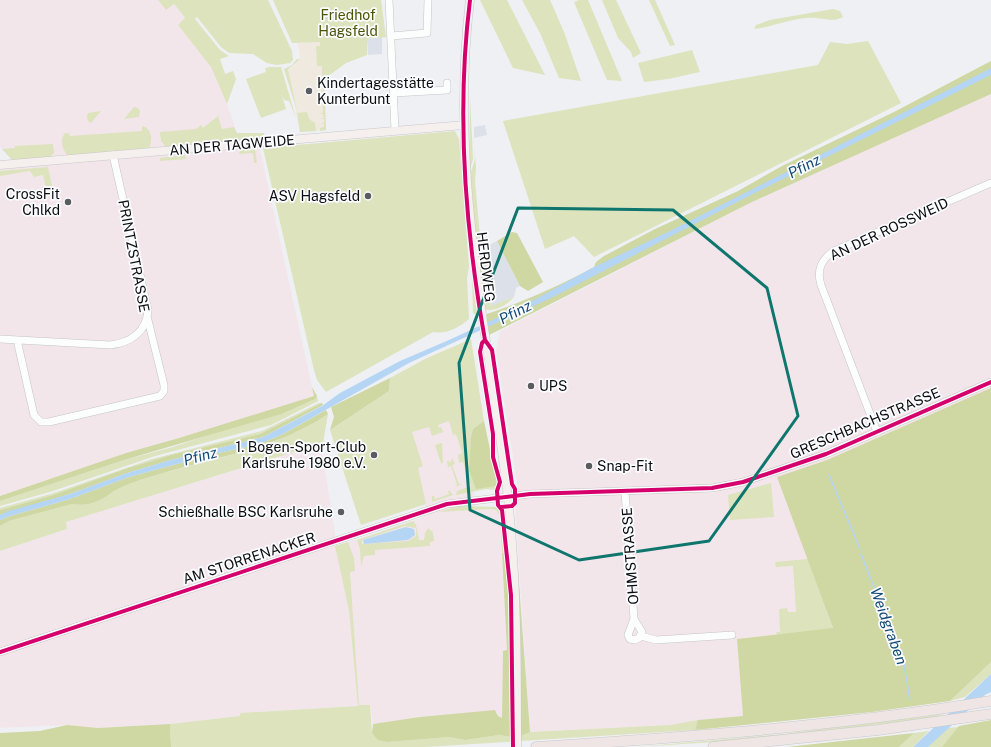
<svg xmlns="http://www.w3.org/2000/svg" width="991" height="747" font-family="'Public Sans',sans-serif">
<rect width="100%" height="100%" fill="#eef0f3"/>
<path fill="#f3e6eb" d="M0 0H158L166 10 174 4 185 19 178 25 211 67 227 104 237 133 259 145 314 396 179 438 126 453 0 496V168L29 165 15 146V148L2 149 0 146Z
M991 94V388L833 629 737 639 743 716 698 720 670 725 530 732 515 505 518 489 496 350 500 331 752 202Z
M450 412 474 488 476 510 491 509 496 510 500 516 507 651 503 652 502 718 498 716 497 712 467 713 373 724 370 705 240 713V716L170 724 98 728 67 725 0 728V551L67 529 65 522 321 444 337 546 427 516 418 470 399 434Z"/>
<path fill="#dce0e8" d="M382 37V54L368 55 367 39Z
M485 125 487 135 474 138V127Z
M497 241 520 286 516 288 514 297 491 307 484 248Z"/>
<path fill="#f0e9df" d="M320 42 346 63 324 79 326 130 300 132 288 69 300 59 298 43Z"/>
<path fill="#dce3bd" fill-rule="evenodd" d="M158 0H268L292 51 293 60 290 63 277 65 267 63 253 54 229 53 221 47 197 17 195 19 220 50 229 56 220 59 225 74 233 71 236 79 227 104 211 67 178 25 185 18 174 4 166 10Z
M273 0H381L386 37 367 39V55L346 63 324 79 326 130 320 131V128L324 127V124H320L324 123V119H320L324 118 323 114H319L323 113 322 66H317L316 46H320V42L292 43Z
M480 0H507L545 75 513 68Z
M522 0H550L564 32 581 81 559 78 540 33Z
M579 0H588L622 81 607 80 574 2Z
M602 0H616L641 53 633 58 631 52 618 38Z
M649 0H655L675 45 670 46Z
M833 9 840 11 843 17C834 22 826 19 816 18 797 16 773 27 754 29L756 25 770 20Z
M868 41 901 103 594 257 574 236 545 249 503 121 818 65 830 42 847 44Z
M692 50 700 72 668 79 644 82 638 63Z
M297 59H300L288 69 297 111 284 69 292 65Z
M270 67H281L296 118 289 101 284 100 281 93 286 109 261 118 246 79 266 72 265 68Z
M470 96 473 159 469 173Z
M134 107 138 108 140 111 139 117 124 119Z
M101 111 91 123 88 121 87 117 88 113Z
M307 112 309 119 315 123 316 131 300 132 297 113Z
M218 116 222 129 234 127 237 133H264L265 138 167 148 161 141 160 132 196 129 201 125 203 128Z
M142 126C152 128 153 140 149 148L68 156C63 151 59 140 65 133H69L70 136 142 131Z
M455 131 459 139 469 266 467 278 469 319C458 328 447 334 433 332L326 392 317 380 314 370 263 148Z
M473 131 476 168 475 181 481 248H484L491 306 514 297C508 304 494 313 484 309L475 249 470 175 475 159Z
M53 144 54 153 49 158 13 161 2 149 15 148V146Z
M255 149 257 163H254L253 153 239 154 240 150Z
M185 155 186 159 160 161V158Z
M48 167 52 186 46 188 43 175 34 177 30 171 0 176V171Z
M472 277 477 314 476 315 473 313Z
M471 339 484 421 473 429 469 470 497 483 494 467 498 477 499 487 496 490 486 489 456 495 457 491 471 486 463 462 459 463 458 455 462 453 456 434 453 435 449 421 438 425 439 428 441 427 443 432 432 436 429 427 412 432 423 466 418 468 426 504 361 525 330 430 389 391 390 378 425 359Z
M317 396 318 401 271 425 155 456 53 491 0 506V501L124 460 173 447 315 399Z
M319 403H322L260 434 171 455 125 469 53 495 0 510V508L54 493 152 459 262 431Z
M328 414 323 443 66 522 67 529 0 551V526L9 521 72 504C90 507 100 501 114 491 124 485 145 478 157 475 215 458 277 449 328 414Z
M442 443 443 463H441L435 445Z
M452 458 455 464 452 465 459 484H462L455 487 457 485 451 466 448 467 447 461 451 462Z
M771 483 774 517 730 520 728 495Z
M449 490 453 495 432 502V496H434L435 499 449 494 448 491Z
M458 506 500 507 506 553H502L500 516 496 510 491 509 439 512Z
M413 521 416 525 419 540H424L425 533 428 528 433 532 434 541 430 542V546L375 550V555L364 556 361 566 360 549 357 540ZM405 526 416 528V536L408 541 362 544V540Z
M348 542 354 558 355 571 350 572 359 705H370L372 733 388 742 449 737 465 740 499 735 511 737 530 732 670 725 698 720 695 730 425 747H171L170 724 240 716V713L358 706 349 610 335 546Z
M808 559 833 629 777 635 776 632H780L779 609 787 608 788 612H796L793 566 776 567 775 562Z
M991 662V674L965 697 950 701Z
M945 714 935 717 843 729 714 742 636 747 783 734Z
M959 727 942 747H928L948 728Z
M929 731 913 747H899L914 733Z"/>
<path fill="#cfd7a2" d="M991 61V94L752 202 489 335 486 315 487 314C523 302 561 285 594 267L596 262 604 256 655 229 738 191 782 166 894 112Z
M512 232 517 233 543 282 528 291 520 286 497 241Z
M390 378 389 391 330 430 334 417 331 407Z
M312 387 317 396 315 399 281 414 124 460 0 501V496L126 453 179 438 314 396Z
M991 388V662L950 701 872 712 695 730 698 720 743 716 737 639 833 628 777 477 827 460Z
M322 403 323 405 263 437 171 460 127 473 70 494 0 515V510L53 495 125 469 171 455 260 434Z
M326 410 328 414C277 449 215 457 157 475 145 478 124 485 114 491 100 501 90 507 72 504L9 521 0 526V520L10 516 70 499 129 477 214 454 259 444 281 435Z
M484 421 497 483 496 486 476 489 469 470 471 438 473 429Z
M502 553H506L510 597 511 737 499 735 465 740 449 737 388 742 378 740 372 733 373 724 420 717 495 710 498 716 502 718 503 651 507 650Z
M518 570 530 732 520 736Z
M991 720V747H942L959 726Z
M170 724 171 747H0V733L40 731 67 725 98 728Z
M914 733 899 747H787Z"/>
<path fill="#b5d5f4" d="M991 68V75L745 198 553 297 409 363 281 435 259 444 214 454 129 477 70 499 10 516 0 520V515L8 511 70 494 127 473 171 460 263 437 322 406 340 393 400 361 449 340 523 306 594 267 668 232Z
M406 527 414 529 415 535 408 540 364 544 363 540Z
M991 674V692L985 695 928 747H913Z"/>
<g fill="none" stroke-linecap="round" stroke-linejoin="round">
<path stroke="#b5d5f4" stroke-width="1.5" d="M829 475 860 549
M861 554 904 664 910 700"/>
<defs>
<path id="minor" d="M389 0 395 130
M391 36 427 33 428 0
M394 93 447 90V83
M0 339 110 345C130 343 147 332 148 310L113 155
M17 340 34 415 41 422H49L160 396 164 391V385L147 316
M877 432 821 285C816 269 822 259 834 251L991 183
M625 492 634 619 628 635 630 639 635 640 639 638 642 632 634 619
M641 636 656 640 732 635
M0 652 447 504 530 494 712 488 743 482 826 454 991 382"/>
<path id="major" d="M470 0C449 171 488 330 508 498 517 581 517 664 517 747
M0 165 464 125"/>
<path id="highway" d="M536 747C688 737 840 726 991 701
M713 747 878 730 991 714"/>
</defs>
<use href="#minor" stroke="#c3c5c6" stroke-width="8"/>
<use href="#major" stroke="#c8c9cb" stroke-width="9"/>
<use href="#highway" stroke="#c8c9cb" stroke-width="11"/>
<use href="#minor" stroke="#fcfdfd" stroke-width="7"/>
<use href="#major" stroke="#f5efee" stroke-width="8"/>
<use href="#highway" stroke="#efe5e5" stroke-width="10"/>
<defs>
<path id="cycleway" d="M470 0C456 113 465 229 485 340
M485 340 482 343 480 352 493 434V457L500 482 497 491 498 505 502 510 511 595 513 747
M485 340 492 350 512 484 515 489V503L512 506 501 507
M0 652 447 504 530 494 712 488 743 482 826 454 991 382"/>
</defs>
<use href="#cycleway" stroke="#fbfcff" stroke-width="6"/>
<use href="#cycleway" stroke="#d6006c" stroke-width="4"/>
</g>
<path fill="none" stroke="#0f766e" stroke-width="3" stroke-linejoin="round" d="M518 208 673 210 767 288 798 416 709 541 579 560 470 510 459 363Z"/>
<g fill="#5b5c5f" stroke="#fbfcff" stroke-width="1.5">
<circle cx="309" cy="91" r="4"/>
<circle cx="368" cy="196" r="4"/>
<circle cx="68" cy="202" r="4"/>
<circle cx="531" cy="386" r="4"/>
<circle cx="374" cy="455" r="4"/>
<circle cx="589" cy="466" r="4"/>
<circle cx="341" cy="512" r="4"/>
</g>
<g text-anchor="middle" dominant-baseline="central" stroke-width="3.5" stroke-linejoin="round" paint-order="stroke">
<g font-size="14" fill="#4c5405" stroke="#fbfcff">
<text x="348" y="15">Friedhof<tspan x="348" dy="16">Hagsfeld</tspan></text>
</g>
<g font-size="14" fill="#0c0d0f" stroke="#fbfcff" text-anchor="end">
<text x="317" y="83" text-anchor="start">Kindertagesstätte<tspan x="317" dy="16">Kunterbunt</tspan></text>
<text x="60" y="194">CrossFit<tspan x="60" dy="16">Chlkd</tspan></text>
<text x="360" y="196">ASV Hagsfeld</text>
<text x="539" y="386" text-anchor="start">UPS</text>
<text x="366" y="447">1. Bogen-Sport-Club<tspan x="366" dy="16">Karlsruhe 1980 e.V.</tspan></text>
<text x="597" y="466" text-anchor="start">Snap-Fit</text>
<text x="333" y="512">Schießhalle BSC Karlsruhe</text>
</g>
<g font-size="14" fill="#0c0d0f" stroke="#fbfcff">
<text transform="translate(232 145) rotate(-5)">AN DER TAGWEIDE</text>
<text transform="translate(889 229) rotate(-25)">AN DER ROSSWEID</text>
<text transform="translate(134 256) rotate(79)">PRINTZSTRASSE</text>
<text transform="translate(486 267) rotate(83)">HERDWEG</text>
<text transform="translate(865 423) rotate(-23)">GRESCHBACHSTRASSE</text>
<text transform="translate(630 556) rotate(-94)">OHMSTRASSE</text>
<text transform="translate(249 558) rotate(-18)">AM STORRENACKER</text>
</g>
<g font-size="15" font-style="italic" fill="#114975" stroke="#fbfcff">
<text transform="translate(804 166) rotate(-27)">Pfinz</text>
<text transform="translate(515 312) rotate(-27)">Pfinz</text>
<text transform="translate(200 456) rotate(-15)">Pfinz</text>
<text transform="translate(889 626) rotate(70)">Weidgraben</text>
</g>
</g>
</svg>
